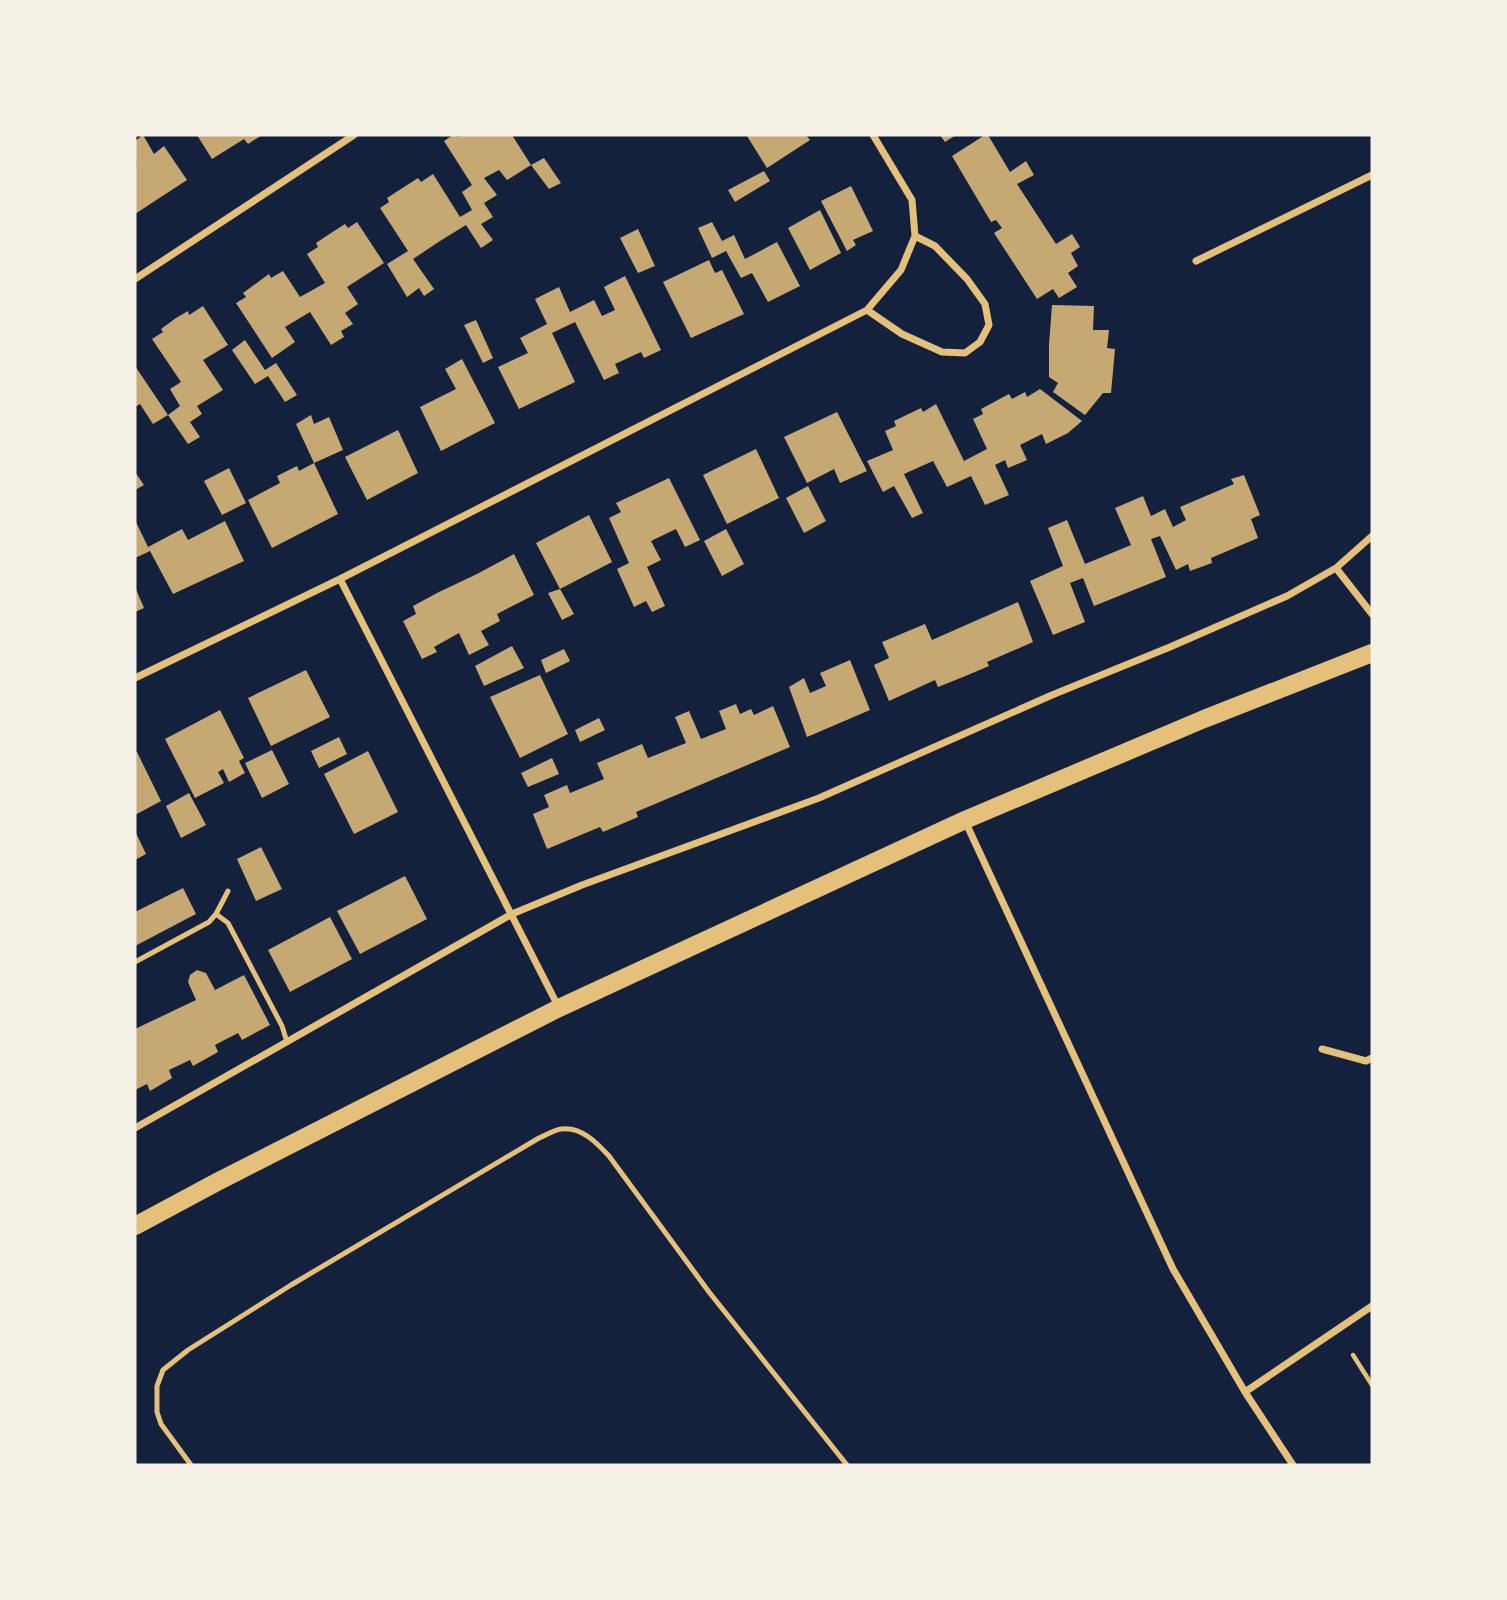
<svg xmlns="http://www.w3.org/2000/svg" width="1507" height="1600" font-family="'Space Grotesk',sans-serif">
<rect width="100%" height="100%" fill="#14213d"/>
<path fill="#c6a872" d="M143 135 154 154 164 146 187 180 135 214V167L137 166 135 163V141Z
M197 135H262L248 144 244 139 212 159Z
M453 135H456L458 137 461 135H512L531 165 544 158 561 183 549 189 531 165 507 180 499 170 484 178 497 195 484 203 493 217 481 224 493 240 481 248 466 225 440 241 413 259 434 289 424 296 419 288 407 297 387 264 408 251 380 208 389 202 387 198 418 178 421 182 433 174 460 217 472 210 462 192 472 185 444 141Z
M748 135H806L810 140 767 168 747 136Z
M940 135H956L945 142Z
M985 135H988L1010 172 1026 161 1034 175 1017 184 1056 244 1072 234 1080 247 1071 253 1078 266 1068 273 1077 287 1059 298 1053 289 1037 299 994 233 1002 228 996 220 991 222 952 156Z
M764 171 770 181 735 202 728 190Z
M851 186 873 231 853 240 856 245 847 251 821 201Z
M820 210 841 253 810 270 788 228Z
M357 222 384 263 347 287 358 304 345 313 353 324 341 331 344 337 331 345 310 312 285 327 295 342 272 358 236 303 246 297 243 293 269 274 271 278 283 271 300 297 325 283 307 254 318 247 316 243 331 233 345 224 348 228Z
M712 222 722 241 734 235 745 259 777 242 800 286 768 302 752 273 741 278 726 251 712 258 698 228Z
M638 229 655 266 638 273 620 238Z
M709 260 715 273 722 270 744 314 691 338 663 282Z
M625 276 661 350 644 358 641 352 615 364 619 373 604 380 575 322 552 333 575 382 519 409 498 367 528 353 520 338 547 324 535 299 559 287 570 312 594 300 602 316 615 310 604 287Z
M1052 305 1094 306 1093 330H1109L1107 348 1115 349 1111 393H1103L1085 415 1053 392 1058 383 1049 377V345Z
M203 306 228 345 203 360 223 390 197 406 202 414 190 422 200 437 188 444 168 415 180 406 170 389 181 382 152 339 163 332 161 329 176 318 188 311 189 315Z
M476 320 493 358 483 363 464 325Z
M245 340 265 370 276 363 297 395 285 402 268 376 255 384 232 350Z
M462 359 495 423 441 451 420 407 456 389 445 369Z
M135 366 168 415 153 424 140 404 135 407Z
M1040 389 1082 421 1068 433 1046 444 1042 434 1020 445 1027 460 1008 468 1005 460 995 465 1009 495 985 505 971 476 947 487 933 461 904 474 923 513 912 518 894 486 883 492 867 461 893 450 885 431 896 426 894 421 921 408 923 412 936 404 964 461 987 449 973 419 983 414 981 409 1009 394 1012 399 1025 392 1027 397Z
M837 412 867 471 840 483 834 469 807 483 784 437Z
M311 415 314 424 329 417 343 450 314 463 338 514 272 548 248 500 280 483 277 476 297 466 299 471 314 463 296 424Z
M398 430 418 473 367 500 345 457Z
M756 449 779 498 727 524 703 475Z
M229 468 246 503 222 515 204 481Z
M135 472 144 485 135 490Z
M1244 475 1260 515 1251 519 1258 538 1211 558 1212 563 1190 571 1188 564 1176 570 1160 536 1151 539 1166 577 1094 606 1083 578 1070 583 1085 622 1053 635 1030 581 1063 566 1048 528 1067 520 1085 564 1131 545 1115 508 1143 496 1151 516 1165 509 1173 527 1186 520 1180 507 1234 484 1231 479Z
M669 478 700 540 685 547 676 529 651 541 661 560 647 567 665 606 652 612 646 601 634 607 617 569 629 563 609 518 621 512 616 503Z
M808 486 826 521 804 533 786 498Z
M589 515 612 562 560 589 536 543Z
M135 520 148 547 182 529 188 540 225 521 244 561 173 594 150 551 135 558Z
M726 529 744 564 722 576 704 541Z
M514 554 534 595 497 614 500 621 481 631 489 645 469 655 459 633 434 647 437 652 422 659 403 621 416 614 413 606 439 592 477 574Z
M135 587 144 608 135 612Z
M560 589 574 614 562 620 548 593Z
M1018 602 1033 642 987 662 989 666 963 677 938 687 935 680 889 701 874 665 889 658 882 642 925 624 932 640Z
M512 646 524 668 484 686 475 666Z
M564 649 570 661 546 673 541 660Z
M850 660 870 710 807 737 789 687 804 678 810 693 826 686 820 673Z
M306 670 330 717 271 746 248 698Z
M540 675 568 734 520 758 490 697Z
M736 704 740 714 751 709 754 715 773 706 790 747 636 812 638 817 603 832 600 827 547 849 533 814 549 807 544 795 567 785 570 793 604 779 597 763 642 744 648 758 686 743 675 717 689 711 701 739 726 729 719 711Z
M220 710 244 758 239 761 245 773 229 782 223 769 218 772 224 783 195 798 165 739Z
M599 718 605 730 580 742 575 730Z
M339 737 347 754 319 768 311 751Z
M272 750 289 784 262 798 245 763Z
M368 751 398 812 354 834 324 774Z
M137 752 161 801 135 815V753Z
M552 758 559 774 528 787 521 773Z
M189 793 206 825 181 838 166 806Z
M135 831 146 854 135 860Z
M261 847 282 889 256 901 237 859Z
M405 876 427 919 360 954 337 911Z
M183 888 196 914 135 946V912Z
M330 917 352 959 290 992 268 950Z
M197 970 206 973 215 990 244 975 270 1025 242 1040 238 1033 215 1045 218 1052 193 1066 190 1060 169 1070 172 1078 150 1091 147 1084 135 1090V1029L196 1000 188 982 190 975Z"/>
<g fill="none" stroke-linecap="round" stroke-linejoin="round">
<path stroke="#e5c07b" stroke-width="4.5" d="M1353 1355 1372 1385"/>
<path stroke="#e5c07b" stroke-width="5" d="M216 914 228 923 282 1026 287 1042
M135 962 209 922 216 914 228 891
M191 1465 161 1424 157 1412V1386L163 1370 188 1350 291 1285 539 1138C546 1135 554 1130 561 1129 581 1126 597 1143 609 1156L709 1292 847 1465"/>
<path stroke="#e5c07b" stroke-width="7" d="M1196 261 1372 175
M135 279 354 135
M867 310 902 334 942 352 965 353 980 342 989 325 985 304 967 279 935 246 915 236
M1336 568 1372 614
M340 579 559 1008
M135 678 340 579 867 310 901 270 915 236 912 200 873 135
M965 821 1173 1269 1245 1392 1293 1465
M1322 1049 1366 1061 1372 1058
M135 1128 512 914 582 885 819 798 1052 695 1170 647 1287 596 1336 568 1372 536
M1245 1392 1372 1306"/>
<path stroke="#e5c07b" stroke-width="18" d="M135 1226 217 1182 559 1008 965 820 1204 719 1372 653"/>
</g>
<rect width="1507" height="1600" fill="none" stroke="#f6f1e7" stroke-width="273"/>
</svg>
